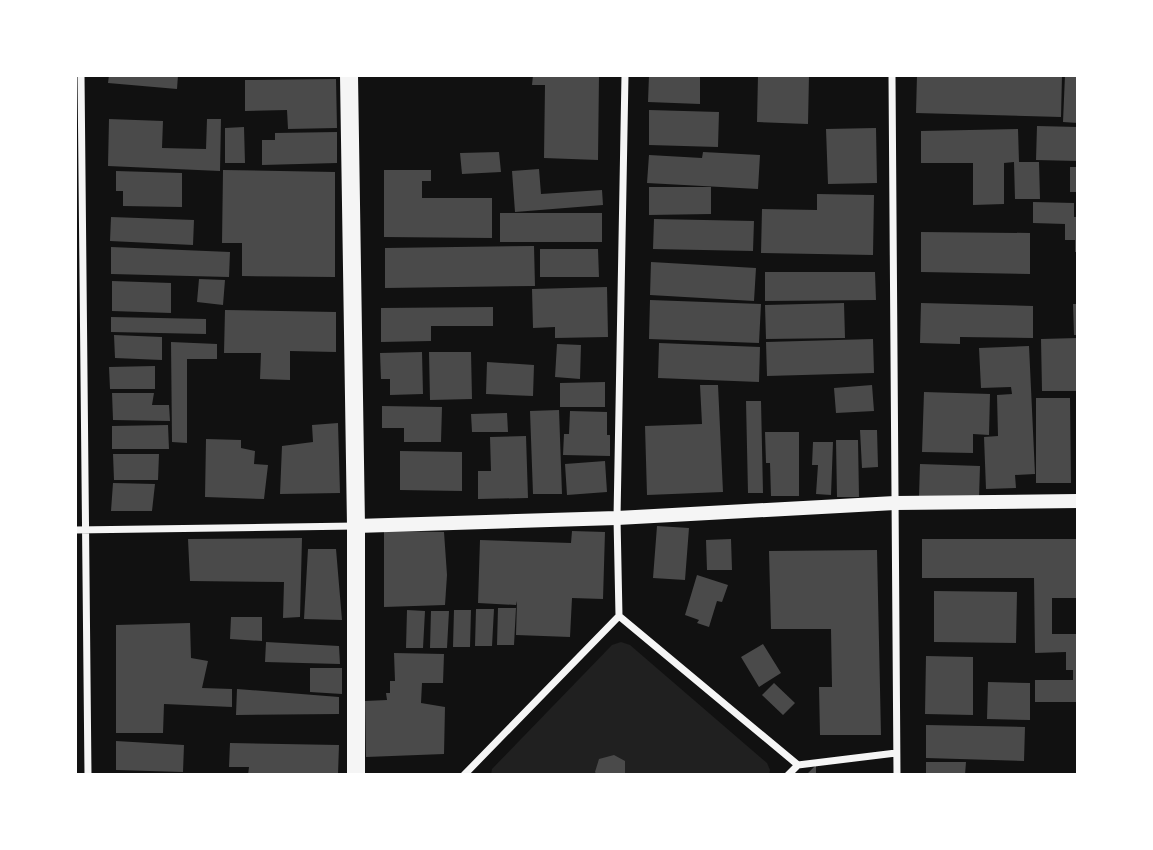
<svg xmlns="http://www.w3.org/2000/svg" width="1153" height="850" font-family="'PT Sans Narrow',sans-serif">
<rect width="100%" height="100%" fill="#111"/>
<path fill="#202020" d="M621 642 630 645 767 763 770 770 769 775H491L492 769 612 645Z"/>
<path fill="#4a4a4a" d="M109 75H178L177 89 108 83Z
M533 75H599L598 160 544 158 545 85H532Z
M649 75H700V104L648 102Z
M758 75H809L808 124 757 122Z
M917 75H1062L1061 117 916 113Z
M1065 75H1078V123L1063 122Z
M336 79 337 128 288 129 287 110 245 111V80Z
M649 110 719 112 718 147 649 145Z
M109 119 163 121 162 148 206 149 207 119H221L220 171 108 166Z
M1037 126 1078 127V161L1036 160Z
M244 127 245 163H225V128Z
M876 128 877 183 828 184 826 129Z
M1018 129 1019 162H1039L1040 199H1015L1014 162 1004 163V204L973 205V163H921V131Z
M337 132V163L262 165V140H275V133Z
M499 152 501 172 462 174 460 153Z
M703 152 760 155 758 189 647 183 649 155 702 158Z
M1070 167H1078V192H1070Z
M539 169 541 194 602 190 603 205 515 212 512 171Z
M223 170 335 172V277L242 276V243H222Z
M384 170H431V181H422V198H492V238L384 237Z
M116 171 182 173V207L123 206V191H116Z
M649 187H711V214L649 215Z
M817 194 874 195 873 255 761 253 762 209 817 210Z
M1033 202 1074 203V217H1078V252H1075V240H1065V224L1033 223Z
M500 213H602V242H500Z
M111 217 194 220 193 245 110 241Z
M654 219 754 221 753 251 653 249Z
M921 232 1030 233V274L921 272Z
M534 246 535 286 385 288V248Z
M111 247 230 252 229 277 111 274Z
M540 249H598L599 277H540Z
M651 262 756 268 754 301 650 295Z
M765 272H875L876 300 765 301Z
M199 279 225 280 223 305 197 302Z
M112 281 171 283V313L112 311Z
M607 287 608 337 555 338V327L533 328 532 289Z
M650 300 761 304 759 343 649 339Z
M844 303 845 338 766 339 765 305Z
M921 303 1033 306V338L960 337V344L920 343Z
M1073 304H1078V335H1074Z
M493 307V326H431V341L381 342V308Z
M225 310 336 312V352L290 351V380L260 379 261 353H224Z
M111 317 206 319V334L111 332Z
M114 335 162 337V360L115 358Z
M1078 338V391H1042L1041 339Z
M873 339 874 373 767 376 766 342Z
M171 342 217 344V359H187V443L172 442Z
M659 343 760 347 759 382 658 378Z
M557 344 581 345 580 379 555 377Z
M1029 346 1035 474 1015 475 1016 488 986 489 984 437 998 436 997 395 1012 394 1011 387 981 388 979 348Z
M422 352 423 394 390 395V379H381L380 353Z
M429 352H471L472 399 430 400Z
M487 362 534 365 533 396 486 394Z
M155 366V389H110L109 367Z
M605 382V407H560V383Z
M700 385H718L723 492 647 495 645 426 702 424Z
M872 385 874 411 836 413 834 388Z
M924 392 990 394 989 435 973 434V453L922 452Z
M112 393H154L152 405H169L170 421 113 420Z
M1036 398H1070L1071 483H1036Z
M746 401H761L763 493H748Z
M382 406 442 407 441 442H404V428H382Z
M559 410 562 494H533L530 411Z
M570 411 607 412V435H610V456L563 455 564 434H569Z
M507 413 508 432H472L471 414Z
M338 423 340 493 280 494 282 446 313 442 312 425Z
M168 425 169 449H112V426Z
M860 430H877L878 467 862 468Z
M765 432H799V496H771L770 463H766Z
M526 436 528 498 478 499V471H491L490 437Z
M206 439 241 440V448L255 451 254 464 268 465 264 499 205 497Z
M836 440H858L859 497H837Z
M813 442H833L831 495 816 494 818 465H812Z
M400 451 462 452V491L400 490Z
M113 454H159L158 480H114Z
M605 461 607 492 567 495 565 464Z
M920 464 980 466 979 498 919 497Z
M113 483 155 484 152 511H111Z
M657 526 689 528 685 580 653 578Z
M384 531 444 532 447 575 445 605 384 607Z
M572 531 605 532 603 599 572 598 570 637 516 635 517 601 516 605 478 603 480 540 571 543Z
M302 538 300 617 283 618 284 582 190 581 188 539Z
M731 539 732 570H707L706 540Z
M922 539H1078V598H1052V634H1078V702H1035V680H1073V670H1066V652L1035 653 1034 578H922Z
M308 549H336L342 620 304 619Z
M877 550 881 735H820L819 687H832L831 629H771L769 551Z
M697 575 728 585 722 602 717 601 709 627 697 623 699 620 685 615Z
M934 591 1017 592 1016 643 934 642Z
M498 608H516L514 645H497Z
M476 609H494L492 646H475Z
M407 610 425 611 423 648H406Z
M454 610H471L470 647H453Z
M431 611H449L447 648H430Z
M231 617H262V641L230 639Z
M190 623 191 658 208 661 202 688 232 689V707L164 704 163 733H116V625Z
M266 642 339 646 340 664 265 662Z
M763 644 781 673 759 687 741 657Z
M394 653 444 654 443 683H422L421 703 445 707 444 754 366 757 365 701 387 700 386 693H390V681H395Z
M926 656 973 657V715L925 714Z
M310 668H342V694L310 692Z
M988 682 1030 683V720L987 719Z
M774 683 795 703 783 715 762 695Z
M237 689 339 697V714L236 715Z
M926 725 1025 727 1024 761 926 758Z
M116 741 184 745 183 772 116 770Z
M230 743 339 745 338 775H248L249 767H229Z
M614 755 625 761V775H597L595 772 599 759Z
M926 762H966L965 775H926Z
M816 765V775H806Z"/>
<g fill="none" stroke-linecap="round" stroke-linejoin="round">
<path stroke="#f5f5f5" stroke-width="7" d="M81 75 88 775
M892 75 897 775
M75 530 355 526
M619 616 617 518 625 75
M619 616 798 765
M798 765 896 753
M464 775 619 616
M788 775 798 765"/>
<path stroke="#f5f5f5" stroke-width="14" d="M356 526 617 518 895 503 1078 501"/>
<path stroke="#f5f5f5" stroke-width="18" d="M349 75 356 526V775"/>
</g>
<rect width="1153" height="850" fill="none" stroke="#ffffff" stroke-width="154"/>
</svg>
